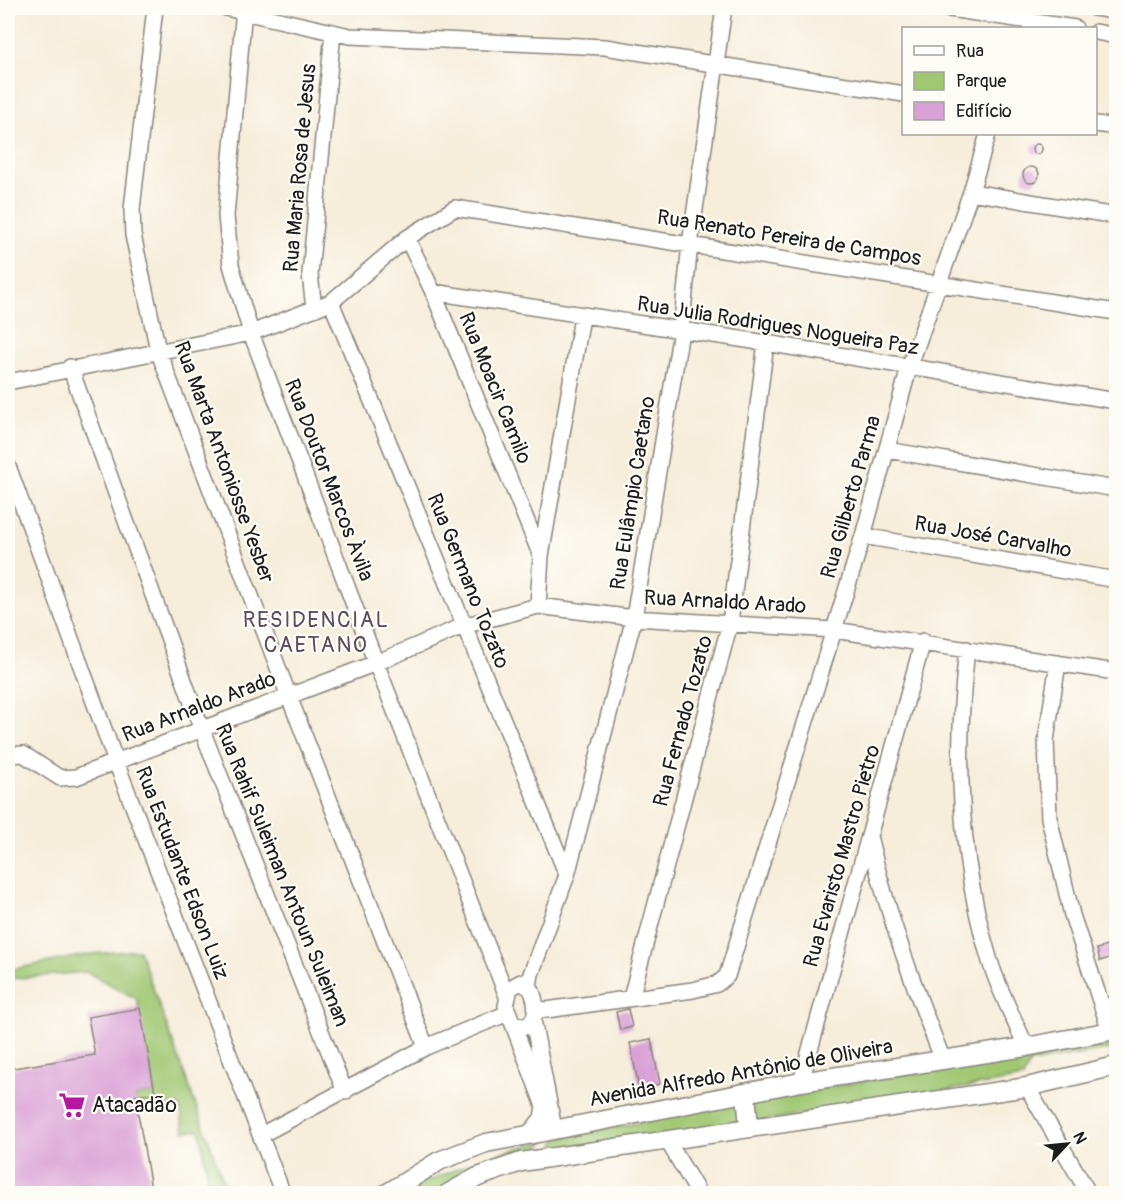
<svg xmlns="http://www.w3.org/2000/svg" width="1124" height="1201" font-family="Pangolin,sans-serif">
<rect width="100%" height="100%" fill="#fdfcf7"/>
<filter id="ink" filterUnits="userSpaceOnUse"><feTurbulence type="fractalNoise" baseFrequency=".0167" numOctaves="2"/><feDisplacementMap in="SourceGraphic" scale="12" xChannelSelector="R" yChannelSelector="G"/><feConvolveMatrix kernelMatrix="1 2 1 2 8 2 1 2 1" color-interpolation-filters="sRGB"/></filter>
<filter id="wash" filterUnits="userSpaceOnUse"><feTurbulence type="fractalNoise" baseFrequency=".008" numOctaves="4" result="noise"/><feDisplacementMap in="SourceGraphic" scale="24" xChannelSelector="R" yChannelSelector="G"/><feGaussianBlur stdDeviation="1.35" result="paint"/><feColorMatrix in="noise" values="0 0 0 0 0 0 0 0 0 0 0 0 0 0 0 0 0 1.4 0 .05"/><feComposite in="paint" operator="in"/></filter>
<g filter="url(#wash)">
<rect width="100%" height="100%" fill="#f6edda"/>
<path fill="#a0c772" stroke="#5e7247" stroke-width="1.5" d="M139 950 228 1193H210L200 1130 184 1131 180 1106 138 1113 135 1096 155 1093 137 999 87 972 8 979V970L91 954Z
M1116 1039V1048L1030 1063 1023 1078 556 1155 554 1145 558 1138 782 1095Z
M546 1141 533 1152 462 1180 437 1193 402 1194C449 1170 494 1152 546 1141Z"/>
<g id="blocks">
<path fill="#daa1d7" d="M1032 149a5 5 0 1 1 10 0a5 5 0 1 1-10 0Z
M1023 175a8 8 0 1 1 16 0a8 8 0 1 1-16 0Z
M1116 943V956L1100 961 1097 949Z
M140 1008 155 1093 135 1096 152 1194H8V1069L95 1055 88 1017Z
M628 1009 632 1027 620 1030 616 1012Z
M651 1039 660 1084 639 1088 630 1043Z"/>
</g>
</g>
<g filter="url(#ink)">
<use href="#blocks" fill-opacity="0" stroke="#89847b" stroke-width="1.5"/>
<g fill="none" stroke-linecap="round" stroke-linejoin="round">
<defs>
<path id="minor" d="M155 8 132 209 133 235 158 350 288 694 426 1047
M226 8 350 36 605 47 904 94
M244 8 226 216 231 265 251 333 376 663 507 996
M943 8 1075 28
M1094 8 1116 11
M1096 32 1116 36
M1096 124 1116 127
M971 192 1116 216
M407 238 433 292 541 556
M433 292 766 343 1116 401
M331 302 567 875
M314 309 310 274 333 32
M70 367 202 730 345 1092
M8 382 251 333 331 302 407 238 455 208 1116 312
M887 450 1116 489
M8 466 116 762 283 1194
M863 536 1116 580
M538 606 541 556 582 317
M967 649C955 751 959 859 989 958 998 989 1014 1018 1026 1047
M1058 663 1046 740 1049 818 1072 915 1110 1031
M8 755 23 754 60 778 76 777 376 663 463 626 538 606 634 618 834 630 1116 672
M870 840C888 916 914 987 943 1060
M529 986 531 974 567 875 634 618 681 331 690 244 724 8
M631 998 730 623 766 343
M536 1008 546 1010 693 990 717 984 727 976 863 536 909 368 971 192 988 134
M1104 1013 1116 1001
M533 1020 554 1129
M514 1023 525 1027C539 1020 537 1003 531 989L521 982 510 988 506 1006 544 1106 542 1118 528 1135
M801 1082 923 641
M1027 1087 1089 1194
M261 1135 426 1047 508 1013
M667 1140 699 1194"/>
<path id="major" d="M746 1093 749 1127
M386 1194 439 1161 486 1143 801 1082 1026 1047 1116 1030
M447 1194 478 1177 521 1162 1027 1087 1116 1066"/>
</defs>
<use href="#minor" stroke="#89847b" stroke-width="18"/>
<use href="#major" stroke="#89847b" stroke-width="21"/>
<use href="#minor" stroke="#fff" stroke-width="15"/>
<use href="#major" stroke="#fff" stroke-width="18"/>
</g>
</g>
<defs>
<symbol id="supermarket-bare" viewBox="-9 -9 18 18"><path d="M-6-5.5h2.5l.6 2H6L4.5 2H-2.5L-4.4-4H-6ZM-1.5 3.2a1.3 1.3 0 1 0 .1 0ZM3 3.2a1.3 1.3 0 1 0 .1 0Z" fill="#b5179e" stroke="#fdfcf7" stroke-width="2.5" paint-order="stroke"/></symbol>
</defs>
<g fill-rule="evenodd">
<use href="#supermarket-bare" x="53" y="1086" width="38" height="38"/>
</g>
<g text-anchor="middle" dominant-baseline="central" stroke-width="4.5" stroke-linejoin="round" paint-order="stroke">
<g font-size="21" fill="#1c1c1c" stroke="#fdfcf7">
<text transform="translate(300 168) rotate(-85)">Rua Maria Rosa de Jesus</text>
<text transform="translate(789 238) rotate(9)">Rua Renato Pereira de Campos</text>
<text transform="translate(778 326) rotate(9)">Rua Julia Rodrigues Nogueira Paz</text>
<text transform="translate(495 388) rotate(68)">Rua Moacir Camilo</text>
<text transform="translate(224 462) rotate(70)">Rua Marta Antoniosse Yesber</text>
<text transform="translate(329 480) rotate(69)">Rua Doutor Marcos Àvila</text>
<text transform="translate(633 493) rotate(-81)">Rua Eulâmpio Caetano</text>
<text transform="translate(851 497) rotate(-74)">Rua Gilberto Parma</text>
<text transform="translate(993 537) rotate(10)">Rua José Carvalho</text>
<text transform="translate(468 581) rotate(68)">Rua Germano Tozato</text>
<text transform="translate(725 602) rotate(3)">Rua Arnaldo Arado</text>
<text transform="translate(199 707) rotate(-21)">Rua Arnaldo Arado</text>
<text transform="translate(683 721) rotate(-75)">Rua Fernado Tozato</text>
<text transform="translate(842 856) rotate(-74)">Rua Evaristo Mastro Pietro</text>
<text transform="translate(182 873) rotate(69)">Rua Estudante Edson Luiz</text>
<text transform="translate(282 875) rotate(68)">Rua Rahif Suleiman Antoun Suleiman</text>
<text transform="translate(741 1073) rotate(-10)">Avenida Alfredo Antônio de Oliveira</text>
</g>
<g font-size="21" fill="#1c1c1c" stroke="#fdfcf7" text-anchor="start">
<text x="92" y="1105">Atacadão</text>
</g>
<g font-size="22" letter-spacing="1.5" fill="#5e4b5d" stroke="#fdfcf7">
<text x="316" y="620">RESIDENCIAL<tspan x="316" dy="25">CAETANO</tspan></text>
</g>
</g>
<rect width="1124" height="1201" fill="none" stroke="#fdfcf7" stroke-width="30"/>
<rect x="902" y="27" width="195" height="108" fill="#fdfcf7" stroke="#a3a29f" stroke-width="1.5"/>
<rect x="914" y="46" width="30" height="9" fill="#ffffff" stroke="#a3a29f" stroke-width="1.5"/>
<text x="956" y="57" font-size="18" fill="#1c1c1c">Rua</text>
<rect x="914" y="72" width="30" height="18" fill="#a0c772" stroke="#a3a29f" stroke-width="1.5"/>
<text x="956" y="87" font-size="18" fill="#1c1c1c">Parque</text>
<rect x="914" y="102" width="30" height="18" fill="#daa1d7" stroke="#a3a29f" stroke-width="1.5"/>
<text x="956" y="117" font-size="18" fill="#1c1c1c">Edifício</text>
<g transform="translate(1067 1144) rotate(64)" stroke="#fdfcf7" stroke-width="4.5" paint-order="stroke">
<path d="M0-4.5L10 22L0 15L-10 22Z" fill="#1c1c1c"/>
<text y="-9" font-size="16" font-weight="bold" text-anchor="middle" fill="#1c1c1c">N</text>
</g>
</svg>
